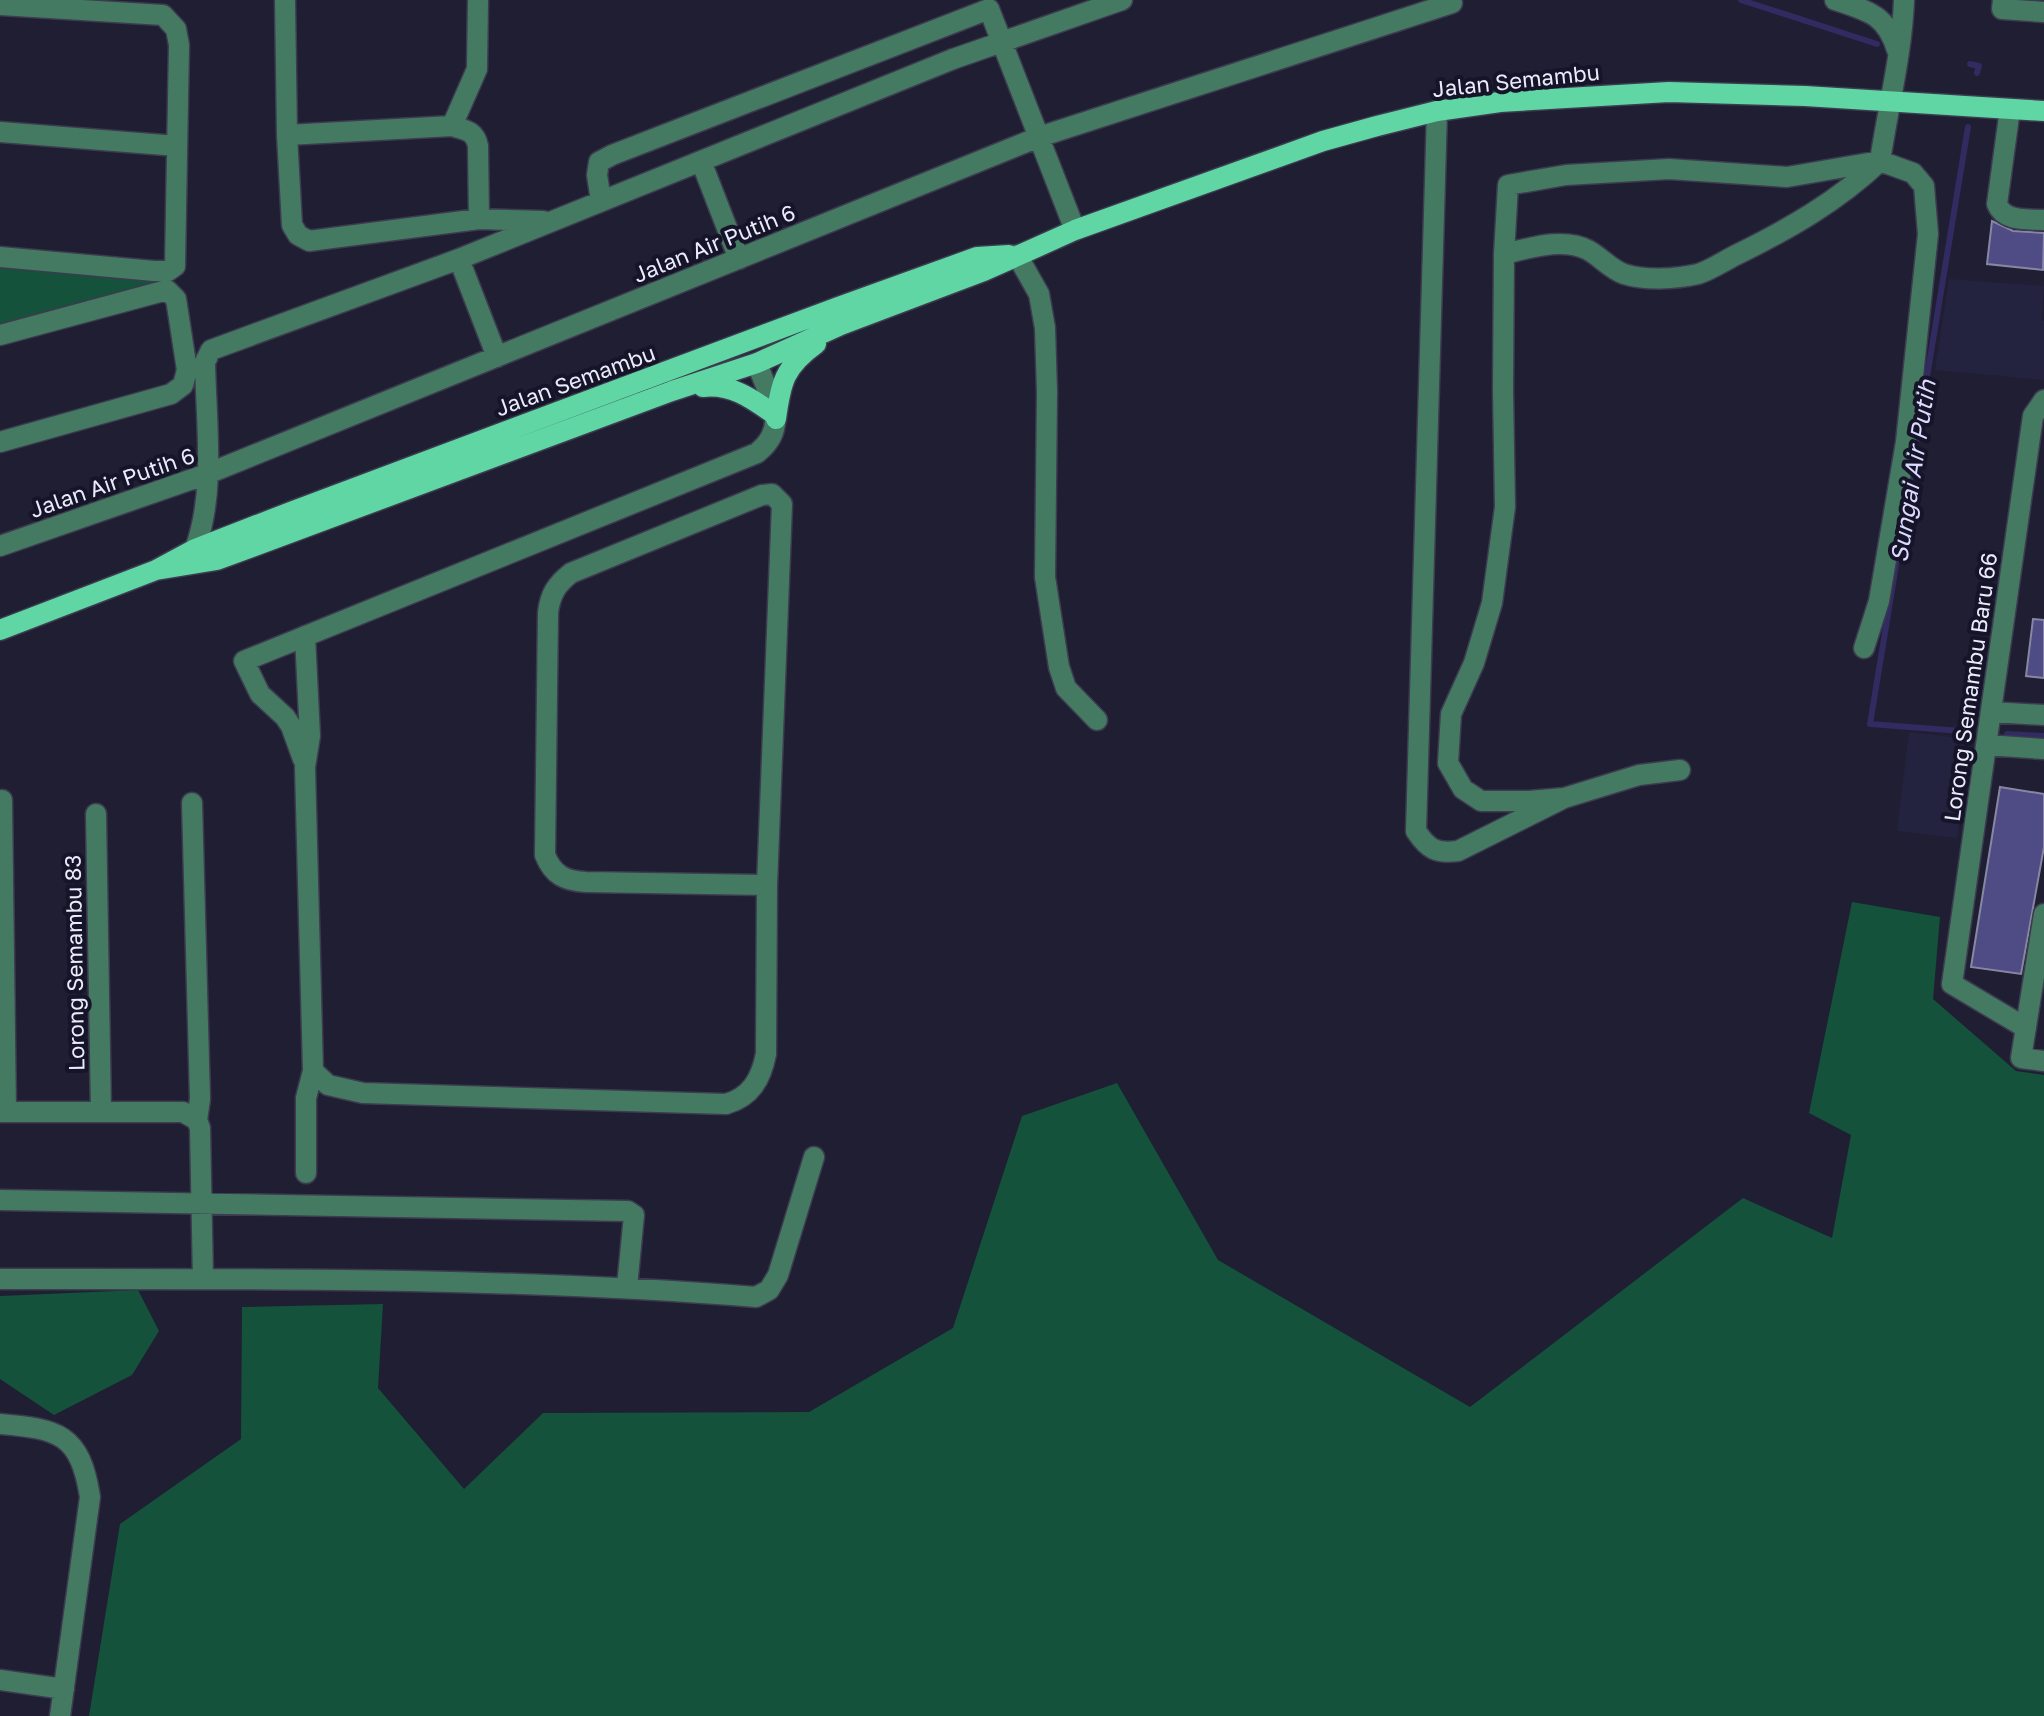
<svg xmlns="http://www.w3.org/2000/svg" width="2044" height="1716" font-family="'Golos Text',sans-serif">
<rect width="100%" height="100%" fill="#1f1e33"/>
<path fill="#24233f" d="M1949 279 2044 286 2042 320 2044 321V380L1935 370Z
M1909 732 1970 739 1957 838 1897 831Z"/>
<path fill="#14523b" d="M0 266 168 277 172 283 0 330Z
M1852 902 1940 917 1933 999 2016 1071 2044 1075V1716H89L120 1524 241 1439 242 1307 383 1304 378 1388 464 1489 543 1413 809 1412 953 1328 1022 1116 1117 1083 1218 1260 1470 1407 1743 1198 1832 1238 1851 1135 1809 1113Z
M138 1290 159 1331 132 1375 54 1415 0 1379V1296Z"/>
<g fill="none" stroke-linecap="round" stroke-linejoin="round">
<path stroke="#312b61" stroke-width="6" d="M1741 0 1877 44
M1970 64 1979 66 1977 73
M1961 731 1870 724 1968 127
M2007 734 2044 736"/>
</g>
<path fill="#4f4b85" stroke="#8787a3" stroke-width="2" d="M1992 221 2013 231 2044 233 2043 270 1987 264Z
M2033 619 2044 620V678L2026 676Z
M2000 787 2044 794V847L2021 974 1971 967Z"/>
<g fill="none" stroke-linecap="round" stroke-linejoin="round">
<defs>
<path id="minor" d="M285 0 287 135 292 225 298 235 309 241 479 219 478 146C475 131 466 130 452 126L287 135
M1835 0C1868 11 1886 14 1897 50
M2003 0 2002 9 2044 12
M0 5 163 15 176 29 179 45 175 266 168 271H154L0 257
M2010 109 1997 204C2004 222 2027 219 2044 220
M1437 111 1416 831C1428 849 1436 854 1458 851L1564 798 1639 775 1680 770
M452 126 477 69 478 0
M0 132 177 146
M701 161 739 259
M601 201 597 175 599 162 612 155 989 9 1075 230
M479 219 543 221
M1504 254C1530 248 1563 237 1588 250 1601 257 1610 269 1624 274 1646 281 1675 279 1698 274 1711 270 1724 261 1736 255 1789 229 1838 201 1880 161 1888 108 1902 53 1904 0
M1017 255 1039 294 1045 328 1047 392 1045 577 1059 667 1066 688 1097 720
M459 259 497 357
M0 335 167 290 176 299 187 370 183 385 171 394 0 442
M0 546 207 474 1039 137 1452 3 1451 0
M195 549C216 491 206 423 205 362L211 350 459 259 953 59 1122 0
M305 636 310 736 305 767 313 1071 328 1085 363 1093 726 1104C751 1097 761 1079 766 1054L767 885 782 504 772 494 762 495 571 573C557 584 550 594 548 613L545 855C553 875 565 881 586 882L767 885
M1991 712 2044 715
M1986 745 2044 749
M303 759 291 726 285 717 260 694 244 661 757 453C791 426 769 398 757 363
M1564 798 1529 801H1481L1463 789 1448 763 1451 714 1474 663 1492 603 1505 507 1503 390 1504 254 1508 185 1566 175 1669 169 1787 177 1880 161 1913 173 1924 186 1928 234 1906 442 1879 601 1864 648
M2 800 6 1112
M192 803 200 1099 197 1120 200 1128 203 1279
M96 814 101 1112
M2044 914 2021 1058 2044 1061
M2026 1028 1952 984 2033 416 2044 400
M0 1112H183L197 1120
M306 1173V1098L313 1071
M0 1200 628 1211 634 1215 627 1287
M0 1279C252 1279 505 1277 756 1297L769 1290 778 1275 814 1157
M0 1424C58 1429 80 1433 90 1497L60 1716
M0 1680 64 1689"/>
<path id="major" d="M703 387C732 384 751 398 775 415
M776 419C781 382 784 367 816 344
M156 570 217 560 672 391 757 363 841 325 984 271 1075 230 1323 141 1377 126 1437 111 1500 102 1669 92 1805 96 2044 111
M0 630 156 570 195 549 293 511 838 307 977 257 1009 255"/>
</defs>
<use href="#minor" stroke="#3c3b4f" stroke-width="23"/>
<use href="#major" stroke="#3c3b4f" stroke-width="23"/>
<use href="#minor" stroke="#457a62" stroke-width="20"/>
<use href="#major" stroke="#5fd6a4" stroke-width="20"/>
</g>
<g text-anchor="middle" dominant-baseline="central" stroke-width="8" stroke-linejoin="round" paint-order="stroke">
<g font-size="22" fill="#ebecfb" stroke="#161429">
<text transform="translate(1516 80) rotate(-6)">Jalan Semambu</text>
<text transform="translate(714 243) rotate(-22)">Jalan Air Putih 6</text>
<text transform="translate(575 380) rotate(-20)">Jalan Semambu</text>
<text transform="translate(112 482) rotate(-19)">Jalan Air Putih 6</text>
<text transform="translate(1970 687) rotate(-82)">Lorong Semambu Baru 66</text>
<text transform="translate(74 963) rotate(-91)">Lorong Semambu 83</text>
</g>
<g font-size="24" font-style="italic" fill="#dadbff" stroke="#161429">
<text transform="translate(1912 471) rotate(-81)">Sungai Air Putih</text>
</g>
</g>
</svg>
